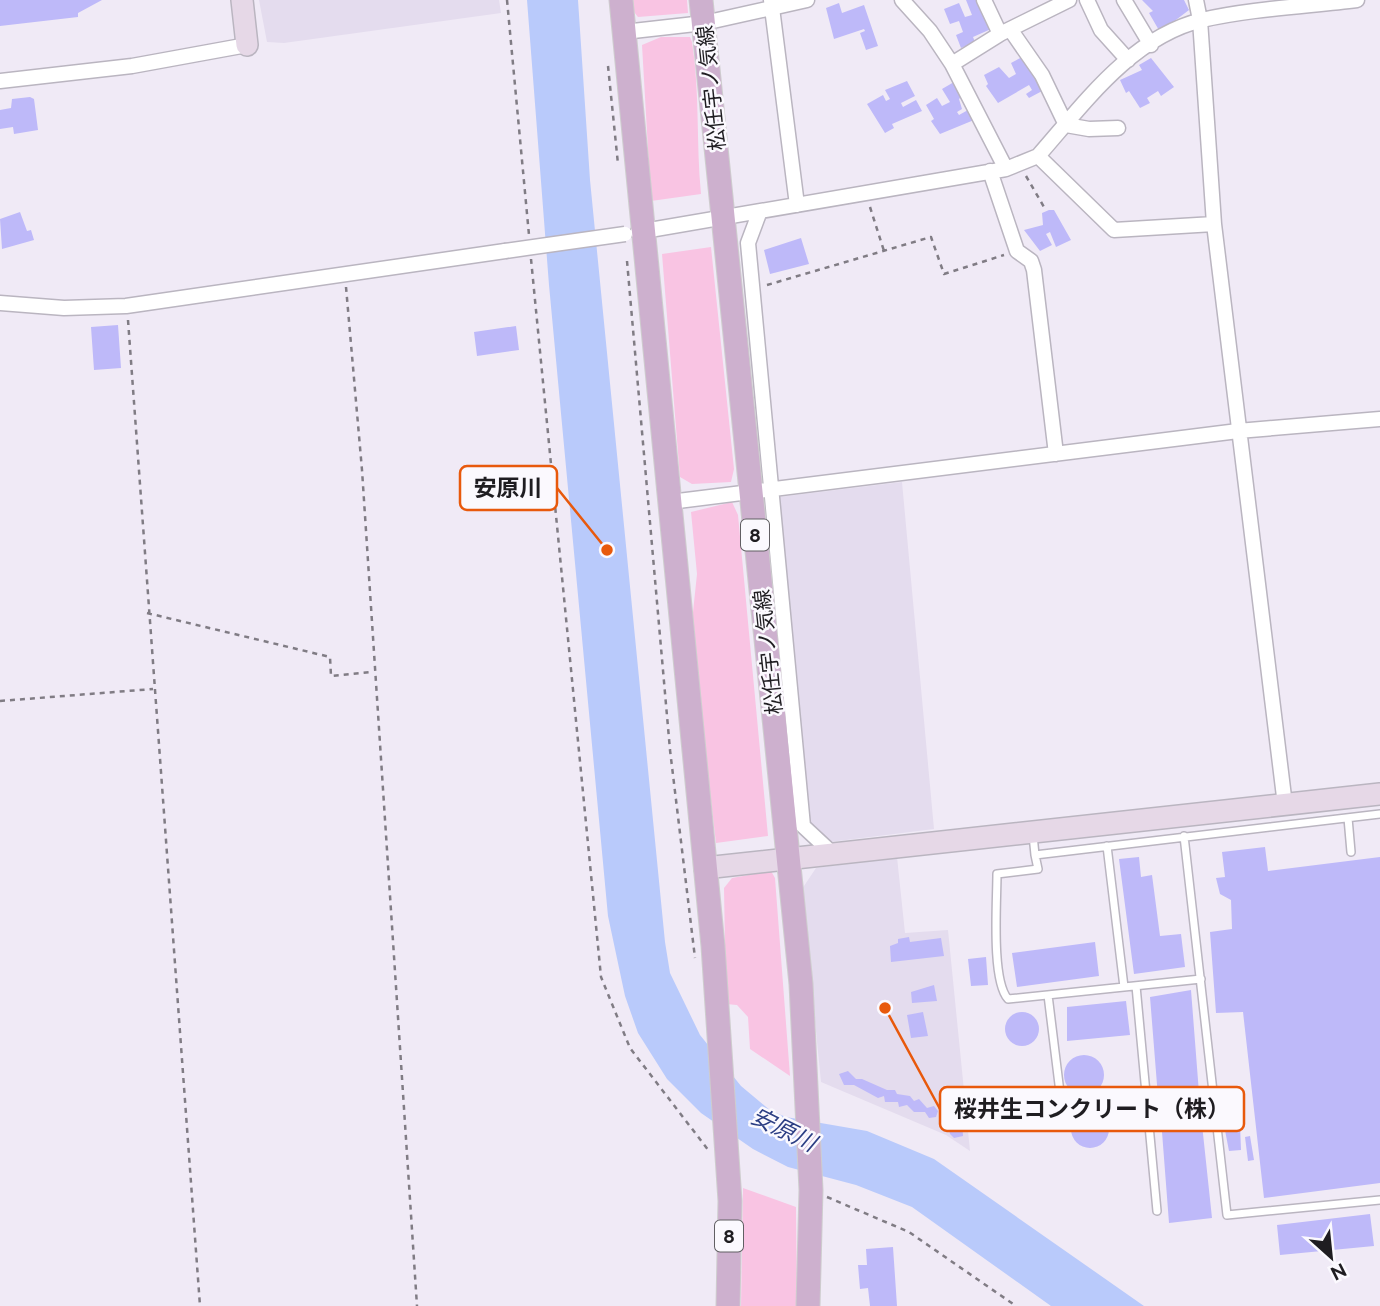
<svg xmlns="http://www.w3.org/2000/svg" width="1380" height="1306" font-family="Raleway,'Noto Sans JP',sans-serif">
<rect width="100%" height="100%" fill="#f0eaf6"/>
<path fill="#e4dcee" d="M259 0H499L501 13 284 43 267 42Z
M902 482 934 829 830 842 810 823 779 497Z
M897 857 905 933 948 930 970 1151 946 1135 821 1082 802 889 816 868Z"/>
<path fill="#f9c4e3" d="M632 0H687L688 13 638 17 634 12Z
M661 37H690L692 42C700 92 696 143 701 194L651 201 642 45Z
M711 247 734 469 731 482 692 484 680 477 662 254Z
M732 502 738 515 768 836 716 843 691 631 697 574 691 512Z
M771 871 775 878 790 1076 750 1049 748 1017 737 1005 726 1004 724 888 732 878Z
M743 1188 796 1207 797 1306H741Z"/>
<path fill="#b9cafb" d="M527 0H578L590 180 665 942 670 973 700 1035 741 1086 771 1111 786 1117 867 1131 934 1159 1144 1306H1051L912 1207 856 1185 788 1167 753 1149 701 1113 667 1079 638 1033 625 996 608 916 549 285Z"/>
<path fill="#beb9f9" d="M0 0H102L78 13V17L0 26Z
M966 0H977L991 29 973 37 975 42 961 48 956 35 963 32 959 21 950 24 944 9 959 3 965 17 972 15Z
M1142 0H1184L1189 10 1160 32 1149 13 1153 11Z
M839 3 842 13 864 5 878 46 866 50 860 33 865 31 864 29 834 39 826 8Z
M1024 56 1044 90 1029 98 1026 94 1032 90 1029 85 998 103 986 86 988 84 984 75 999 67 1009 78 1016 74 1011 63Z
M1151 58 1174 87 1161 96 1158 91 1147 98 1150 103 1140 108 1129 91 1126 93 1120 80 1142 70 1139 65Z
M907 81 915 96 901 103 903 107 916 100 922 111 892 124 894 128 885 133 867 104 883 95 886 101 890 99 885 90Z
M954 82 962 96 959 99 962 109 957 112 959 115 968 110 974 120 940 134 931 121 934 119 926 105 937 98 942 106 950 102 942 89Z
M30 97 34 99 38 130 14 134 13 127 0 129V110L11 108 12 99Z
M1049 210H1054L1071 240 1056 247 1050 232 1046 234 1052 245 1040 251 1024 230 1043 225 1042 213Z
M20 212 27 231 31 230 34 240 2 249 0 219Z
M801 238 809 264 770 274 764 250Z
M118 325 121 368 94 370 91 327Z
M516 326 519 350 477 356 474 332Z
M1265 847 1268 871 1380 857V1183L1264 1198 1243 1012 1216 1013 1210 932 1232 929 1231 900 1220 894 1216 878 1225 877 1222 852Z
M1139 857 1141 877 1152 875 1160 936 1181 934 1185 967 1134 974 1119 859Z
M909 937 910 942 941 938 944 956 891 962 890 946 898 943V939Z
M1095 942 1099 976 1017 987 1012 953Z
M986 957 988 985 971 986 968 959Z
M934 985 937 1001 912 1003 911 992Z
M1191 990 1199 1093 1158 1097 1150 997Z
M1126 1001 1130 1035 1067 1041V1007Z
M923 1012 928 1036 911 1038 907 1015Z
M1005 1029a17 17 0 1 1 34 0a17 17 0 1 1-34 0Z
M1064 1075a20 20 0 1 1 40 0a20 20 0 1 1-40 0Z
M848 1071 856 1079H862L887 1090H895L897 1094 910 1096 914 1101 919 1099 927 1108 934 1106 938 1111 936 1117 929 1118 925 1112H914L907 1105 899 1107 898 1102H885L884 1096 878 1098 854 1085H844L839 1074Z
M961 1104 963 1136 954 1138 950 1134 948 1124 942 1123 938 1106Z
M1071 1129a19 19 0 1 1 38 0a19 19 0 1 1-38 0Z
M1201 1115 1212 1218 1169 1223 1161 1119Z
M1240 1124 1241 1150 1229 1151 1224 1125Z
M1250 1136 1254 1160 1248 1161 1245 1137Z
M1370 1214 1374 1246 1280 1255 1277 1225Z
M893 1247 897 1306H870L868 1288 860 1289 858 1265H867L866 1249Z"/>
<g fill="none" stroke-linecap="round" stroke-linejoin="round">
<defs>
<path id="lane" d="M1348 818 1351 852
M1033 835 1035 855 1380 814
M1184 836 1227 1215 1380 1200
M1107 846 1124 987
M1035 855 1038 869 997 874C997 901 991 980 1008 999L1201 979
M1136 986 1157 1211
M1048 995 1064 1125
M1147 1106 1214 1099"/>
<path id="street" d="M771 0 797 205
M902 0 930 31 952 64 1006 169
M984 0 1000 34
M1087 0 1101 30 1128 60
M1124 0 1151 45
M1196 0 1200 20 1214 224
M1010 29 1042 75 1066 125 1089 129 1118 128
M624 32 704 23 807 0
M952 64 1000 34 1069 0
M0 81 132 66 247 45
M1038 156C1083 105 1131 37 1202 20 1249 9 1308 6 1357 0
M990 171 1017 251 1031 261 1034 270 1056 454
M760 211 748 243 803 826 832 853
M638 232 1006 169 1038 156 1114 230 1214 224 1285 805
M0 303 64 308 126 306 505 251
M670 502 1238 431 1380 419"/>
<path id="secondary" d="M242 0 247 45
M705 868 1380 794"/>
<path id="primary" d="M621 0 713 946 730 1201 728 1306
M701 0 801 984 811 1190 808 1306"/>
</defs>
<use href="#lane" stroke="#bab5c0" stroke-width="10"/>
<use href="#street" stroke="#bab5c0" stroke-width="17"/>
<use href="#secondary" stroke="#bab5c0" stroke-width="24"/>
<use href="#primary" stroke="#cecdce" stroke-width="25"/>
<path stroke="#807c84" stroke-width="2.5" stroke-dasharray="5 5" stroke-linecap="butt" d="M507 0 529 235
M608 66 618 164
M1026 176 1044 207
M870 207 884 251
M531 259 601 977 630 1048 709 1151
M627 261 670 750 695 958
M767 285 931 237 944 274 1004 255
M346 287 362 470 417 1306
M128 320 200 1306
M147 613 330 657 331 676 372 672
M0 701 153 689
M827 1197 909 1232 1016 1306"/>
<use href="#lane" stroke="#fff" stroke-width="7"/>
<use href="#street" stroke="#fff" stroke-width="14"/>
<use href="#secondary" stroke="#e6d8e7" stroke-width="21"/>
<use href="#primary" stroke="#cdb0ce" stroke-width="23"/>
<defs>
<path id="street-bridge" d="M505 251 625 234"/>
</defs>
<use href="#street-bridge" stroke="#bab5c0" stroke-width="17" stroke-linecap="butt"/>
<use href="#street-bridge" stroke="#fff" stroke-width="14"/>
</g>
<g text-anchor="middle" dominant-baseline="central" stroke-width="5" stroke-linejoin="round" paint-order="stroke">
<g fill="#fbf9fe" stroke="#615f63" stroke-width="2">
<rect x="741" y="519.5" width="28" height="31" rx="5"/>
<rect x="715" y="1220.5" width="28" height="31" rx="5"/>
</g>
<g font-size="19" font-weight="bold" fill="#1f1d21">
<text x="755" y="535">8</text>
<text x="729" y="1236">8</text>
</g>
<g font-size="21" fill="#1f1d21" stroke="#fbf9fe">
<text transform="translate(711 88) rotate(-96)">松任宇ノ気線</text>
<text transform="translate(768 652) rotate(-96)">松任宇ノ気線</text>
</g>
<g font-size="23" font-style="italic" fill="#2c3e84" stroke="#fbf9fe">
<text transform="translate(784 1129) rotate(26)">安原川</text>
</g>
</g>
<path fill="none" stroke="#e8590c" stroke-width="2.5" d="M607 550L557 488M885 1008L940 1109"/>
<g fill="#e8590c" stroke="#fbf9fe" stroke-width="2.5">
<circle cx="607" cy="550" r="7"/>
<circle cx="885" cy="1008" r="7"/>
</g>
<g fill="#fbf9fe" stroke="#e8590c" stroke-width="2.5">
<rect x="460" y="466" width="97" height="44" rx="7"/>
<rect x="940" y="1087" width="304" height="44" rx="7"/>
</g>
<g font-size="23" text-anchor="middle" font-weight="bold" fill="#1f1d21">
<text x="508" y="496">安原川</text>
<text x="1092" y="1117">桜井生コンクリート（株）</text>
</g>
<g transform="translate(1331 1257) rotate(153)" stroke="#fbf9fe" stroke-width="5" paint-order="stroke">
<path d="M0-5L12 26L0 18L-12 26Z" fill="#1f1d21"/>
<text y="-10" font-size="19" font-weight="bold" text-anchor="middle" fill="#1f1d21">N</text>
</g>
</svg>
